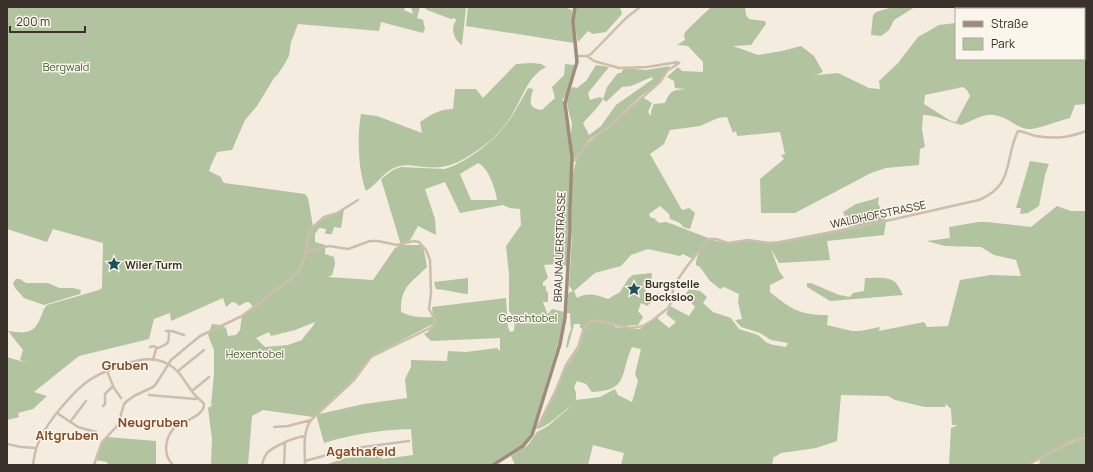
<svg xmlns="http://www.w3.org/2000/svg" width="1093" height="472" font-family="Manrope,sans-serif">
<rect width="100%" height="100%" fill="#f3ecdf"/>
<path fill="#b2c39f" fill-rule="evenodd" d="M7 7H405L404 10 413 14 411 7H420L417 18 423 20 425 29 423 33 381 22 379 31 298 24 291 42 289 56 284 65 278 74 274 78 257 106 245 120 232 150 217 152C214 159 211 164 209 171L221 177 222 180 224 183 305 194 308 198 313 226 319 221 344 209 341 228 334 227 332 234H325L326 229 319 228 315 234V242L325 245V254L334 257 335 264 332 275 328 277 373 280 395 248 401 245 381 179 393 170 401 167 445 169C457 165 467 159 477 152 505 132 512 117 528 88L533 89C531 100 526 108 542 110L555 98 552 87 564 75 565 64 575 65 564 98 562 100 564 101V110L571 152 568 266 556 264 544 265 548 278 543 282V286H546V291L548 292V302H543L547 313 548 314 552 309 564 312 562 330 531 434 526 442 517 449 491 465H325L345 458 381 454 382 459 413 455 411 429C380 430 353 434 324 443L317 418V414L313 417 263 410 252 416 248 465H211L212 439 208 408 214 404 211 405 214 374V350L208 335 212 324 221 325 226 328 228 336 236 335 240 330 242 316 254 308 249 302H246L239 306 236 303 232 302 226 307 223 298 171 321 170 313 154 319 149 339 79 356 34 392 47 396 33 409 18 413 19 417 7 420V357L27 363 20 360 23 350 8 331C23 333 33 335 40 319 43 313 43 309 47 305L99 290 102 288 103 243 53 229 47 242 7 229ZM478 163C488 167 496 190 497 200H471L460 174ZM445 182 460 213 503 205 510 208 520 209 521 225 506 246 509 274V311L515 319 514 331 510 332 508 327 506 298 432 307 433 317C421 318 412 317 401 312 400 287 411 283 427 267L423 245H403L409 242 418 226 436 235 435 219 425 189ZM315 322C313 328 305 334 302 340L288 345 265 347 256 338 269 332 271 336 295 330ZM433 324 428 332 424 334 431 341 500 338V351L497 348 466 352 448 351 447 361 411 360V367L405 379 407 398 364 404 319 414 358 375 372 356Z
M424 7H466L462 45C454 40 450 28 456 21L455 18 451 19 427 10Z
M468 7H565L572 10 574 28 573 38 574 43 466 26Z
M576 7H620L622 14 606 32 593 34 588 31 578 42C575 30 574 19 576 7Z
M711 7H745L746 15 749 19 765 21 766 24 751 45 733 46 758 55 782 51 801 46 814 56 823 72 812 77 817 75 838 73 869 88 880 89 879 81 898 63 918 37 939 25 956 23V59H1084V29L1086 30V104L1075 105 1070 118C1061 120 1036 130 1028 129 1020 128 1015 124 1008 120 986 109 981 118 961 125 949 122 936 115 923 115L922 129 925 147 920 149 919 165 886 168 871 173 795 213H761L760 179 784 159 781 155 785 154 780 132 737 136 736 131 733 133 727 117 718 118 700 126 670 130 664 144 650 154 682 210 689 208 695 213 690 229 683 227C681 222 675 221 670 219L669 214 660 206 649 214 651 218H654L659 223 666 222 672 224 716 241 728 243 748 240 769 243 857 226 849 227 843 212 856 204 874 199 879 197 878 203 886 221 884 235 827 241 830 260 779 263 771 249 779 271 784 278 770 285V292C792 310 800 315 828 315L827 325 852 331H860L880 327 879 331 924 322 927 327 948 326 960 280 991 275 1021 276 1016 260 994 255 981 247 945 246 927 241 950 238 949 227 978 222H987L1031 227 1057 206 1071 211H1086V435L1069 442 1056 449 1084 438 1086 440V465H1039L1040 460 1028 465H949L951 428 958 425H952L951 409 946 404 945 407H925L895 400 888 396 841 395 837 441 816 448 781 453 775 457 774 455 772 465H621L624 453 593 445 588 465H515L511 456 528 445 537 432 548 426 571 406C560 413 551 425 537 429L557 390 566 367 579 348 584 331 580 327V324H574L568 347 566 348 568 337 571 329 570 313H567L568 294 570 292 573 291 569 286C570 266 572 247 572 227 572 204 569 177 578 156L573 159C573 150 571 142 571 133 571 130 572 127 572 124 569 110 563 100 572 87L577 88 586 81 596 65 609 67 588 93 590 100 600 97 603 99 607 87 618 73H621L624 68 646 70 670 66 660 82 641 96 606 128 589 140 584 147 642 97 652 103 648 112 650 115H651V111L654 104 665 103C670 91 672 90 685 89L675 88 674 81 667 77 678 67 682 71 703 72V62L688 46 677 45 685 40 684 34 687 30ZM652 77 653 79 616 105 601 126 589 135 583 123C590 115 598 108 603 99L606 102 622 87 631 86ZM963 87 967 90 970 96 956 122 951 121 924 104 925 95ZM648 249 680 256 683 254 693 259 699 253 696 261V265L700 267 710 281 720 289 724 287 739 294 738 302 742 319 735 320 741 327 760 333 771 340 788 343 786 347 774 345 767 343 758 335 739 329 731 318 713 312 703 303 707 297 700 291 689 289 685 295 695 307 689 316 670 306 666 314 676 322 669 328 659 320 657 317 640 329 615 327V326L605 323 623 326 638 325 643 317 638 311 641 303 647 306 659 296 658 293 649 299 643 283 645 281H651L652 273 633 275 628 279 620 292 608 299C596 295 588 292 577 298L574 291 595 273 621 266 631 255ZM632 347 641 349 635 374 638 381 632 402 618 395 615 389 600 397 576 400V393L574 387 577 381 586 384 592 392C629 391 620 373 632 347Z
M893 7H915L894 20 889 30 881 36 871 35 873 15 876 12Z
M532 63 541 64 546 67C527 76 521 102 510 118 501 132 489 143 475 152 457 164 446 169 424 167 416 166 408 164 400 166 385 169 378 184 366 191 358 171 357 135 361 114L377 116 422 133 420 122C430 115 440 109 453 109L455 89H476L483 98 516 64Z
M1030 161 1049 164 1045 175 1039 206 1028 213 1020 214 1021 208H1016Z
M468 278V294C457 293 447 290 436 289L434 282Z
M865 278C874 278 890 276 896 283 899 287 901 291 903 295L830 301 807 287V283H811L839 295 850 297 853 293 864 291Z
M16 279H20L26 283H48L59 288H73L81 290 80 294 44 305 24 298 15 288 13 283Z
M107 437 156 441V465H108L107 462 96 460 101 445Z"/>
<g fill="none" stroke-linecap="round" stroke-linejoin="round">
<path stroke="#ccbeab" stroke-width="2.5" d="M577 56H587L591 54 626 18 640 7
M587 56 594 61 619 68 647 67 678 62
M572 162 575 160 587 144 606 129 660 82 667 71 679 63
M166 331H172L184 335
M150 347 154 346 157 348
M153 360 156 349C168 343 169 346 169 331
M107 371 114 388 121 398
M178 371 204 350
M192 391 209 377
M149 395 195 399 198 398
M103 406 105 404V394L113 386
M57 413 78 427 96 432
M70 422 86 401
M274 427 288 426 311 420
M534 429 538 426 556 390 566 365 578 347 583 331 587 324 591 321H599L630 328 643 326 653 320 668 308 672 301 673 288 676 282 688 265 709 239H716L728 243 748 240 769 243 781 242 868 225 979 200C1015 185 1004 159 1018 131 1024 131 1030 135 1036 136 1055 139 1068 138 1086 131
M7 444 21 447 36 448
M305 461 349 449 409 441
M33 465C34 456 36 447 40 439 48 421 75 389 91 379 99 374 109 370 118 367 135 360 152 355 168 364 181 371 185 383 194 394 197 398 201 400 204 404 204 415 189 419 181 424H178C166 434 161 453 173 465
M94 465 102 442 118 425 124 404 127 401 134 396 153 387 156 384 171 360 200 336 242 316 292 278 298 271 304 259 309 235 313 227 324 217 337 213 358 200
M262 465C263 460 264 457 267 453 274 446 295 437 305 436
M284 465 285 443
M305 465C305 450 302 433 311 420L354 380 371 357 430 328 434 325 435 320 429 309 431 293 430 260 426 250 419 242 414 241 397 245 378 241H370L348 249 329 246 306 252
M1028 465 1049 453 1086 436"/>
<path stroke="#9f8d7c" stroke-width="3.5" d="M493 465 523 446 532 435 560 344 565 318 570 230V208L572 157 565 104 567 95 577 62 573 21 575 7"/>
</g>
<defs>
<symbol id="sight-bare" viewBox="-9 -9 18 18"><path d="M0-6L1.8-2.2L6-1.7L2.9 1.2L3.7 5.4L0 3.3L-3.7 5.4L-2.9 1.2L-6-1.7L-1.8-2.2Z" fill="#1f505b" stroke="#faf6ec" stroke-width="2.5" paint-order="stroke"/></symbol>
</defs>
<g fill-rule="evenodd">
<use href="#sight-bare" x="104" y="254" width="20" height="20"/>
<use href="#sight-bare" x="624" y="279" width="20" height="20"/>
</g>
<g text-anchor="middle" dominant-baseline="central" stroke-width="3" stroke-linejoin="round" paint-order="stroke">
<g font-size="11" fill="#43582e" stroke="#faf6ec">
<text x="66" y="66">Bergwald</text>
<text x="528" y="317">Geschtobel</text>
<text x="255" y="353">Hexentobel</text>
</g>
<g font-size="11" fill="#39312a" stroke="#faf6ec">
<text transform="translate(878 214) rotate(-12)">WALDHOFSTRASSE</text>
<text transform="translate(559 247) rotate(-88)">BRAUNAUERSTRASSE</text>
</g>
<g font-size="11" font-weight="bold" fill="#39312a" stroke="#faf6ec" text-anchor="start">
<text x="125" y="264">Wiler Turm</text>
<text x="645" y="283">Burgstelle<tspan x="645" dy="13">Bocksloo</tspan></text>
</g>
<g font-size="13" font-weight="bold" fill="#884823" stroke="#faf6ec">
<text x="125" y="365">Gruben</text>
<text x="153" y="422">Neugruben</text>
<text x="67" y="435">Altgruben</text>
<text x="361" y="451">Agathafeld</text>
</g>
</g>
<rect width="1093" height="472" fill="none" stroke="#39312a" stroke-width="16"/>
<rect x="955" y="8" width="130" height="52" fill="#faf6ec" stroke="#ada79e"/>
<rect x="963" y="21" width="20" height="6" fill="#9f8d7c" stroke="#ada79e"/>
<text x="991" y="28" font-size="12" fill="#39312a">Straße</text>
<rect x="963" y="38" width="20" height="12" fill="#b2c39f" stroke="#ada79e"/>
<text x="991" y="48" font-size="12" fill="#39312a">Park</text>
<path d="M10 26v6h75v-6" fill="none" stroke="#39312a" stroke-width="2"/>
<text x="16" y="26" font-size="12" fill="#39312a" stroke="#faf6ec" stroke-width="3" paint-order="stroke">200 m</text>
</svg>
